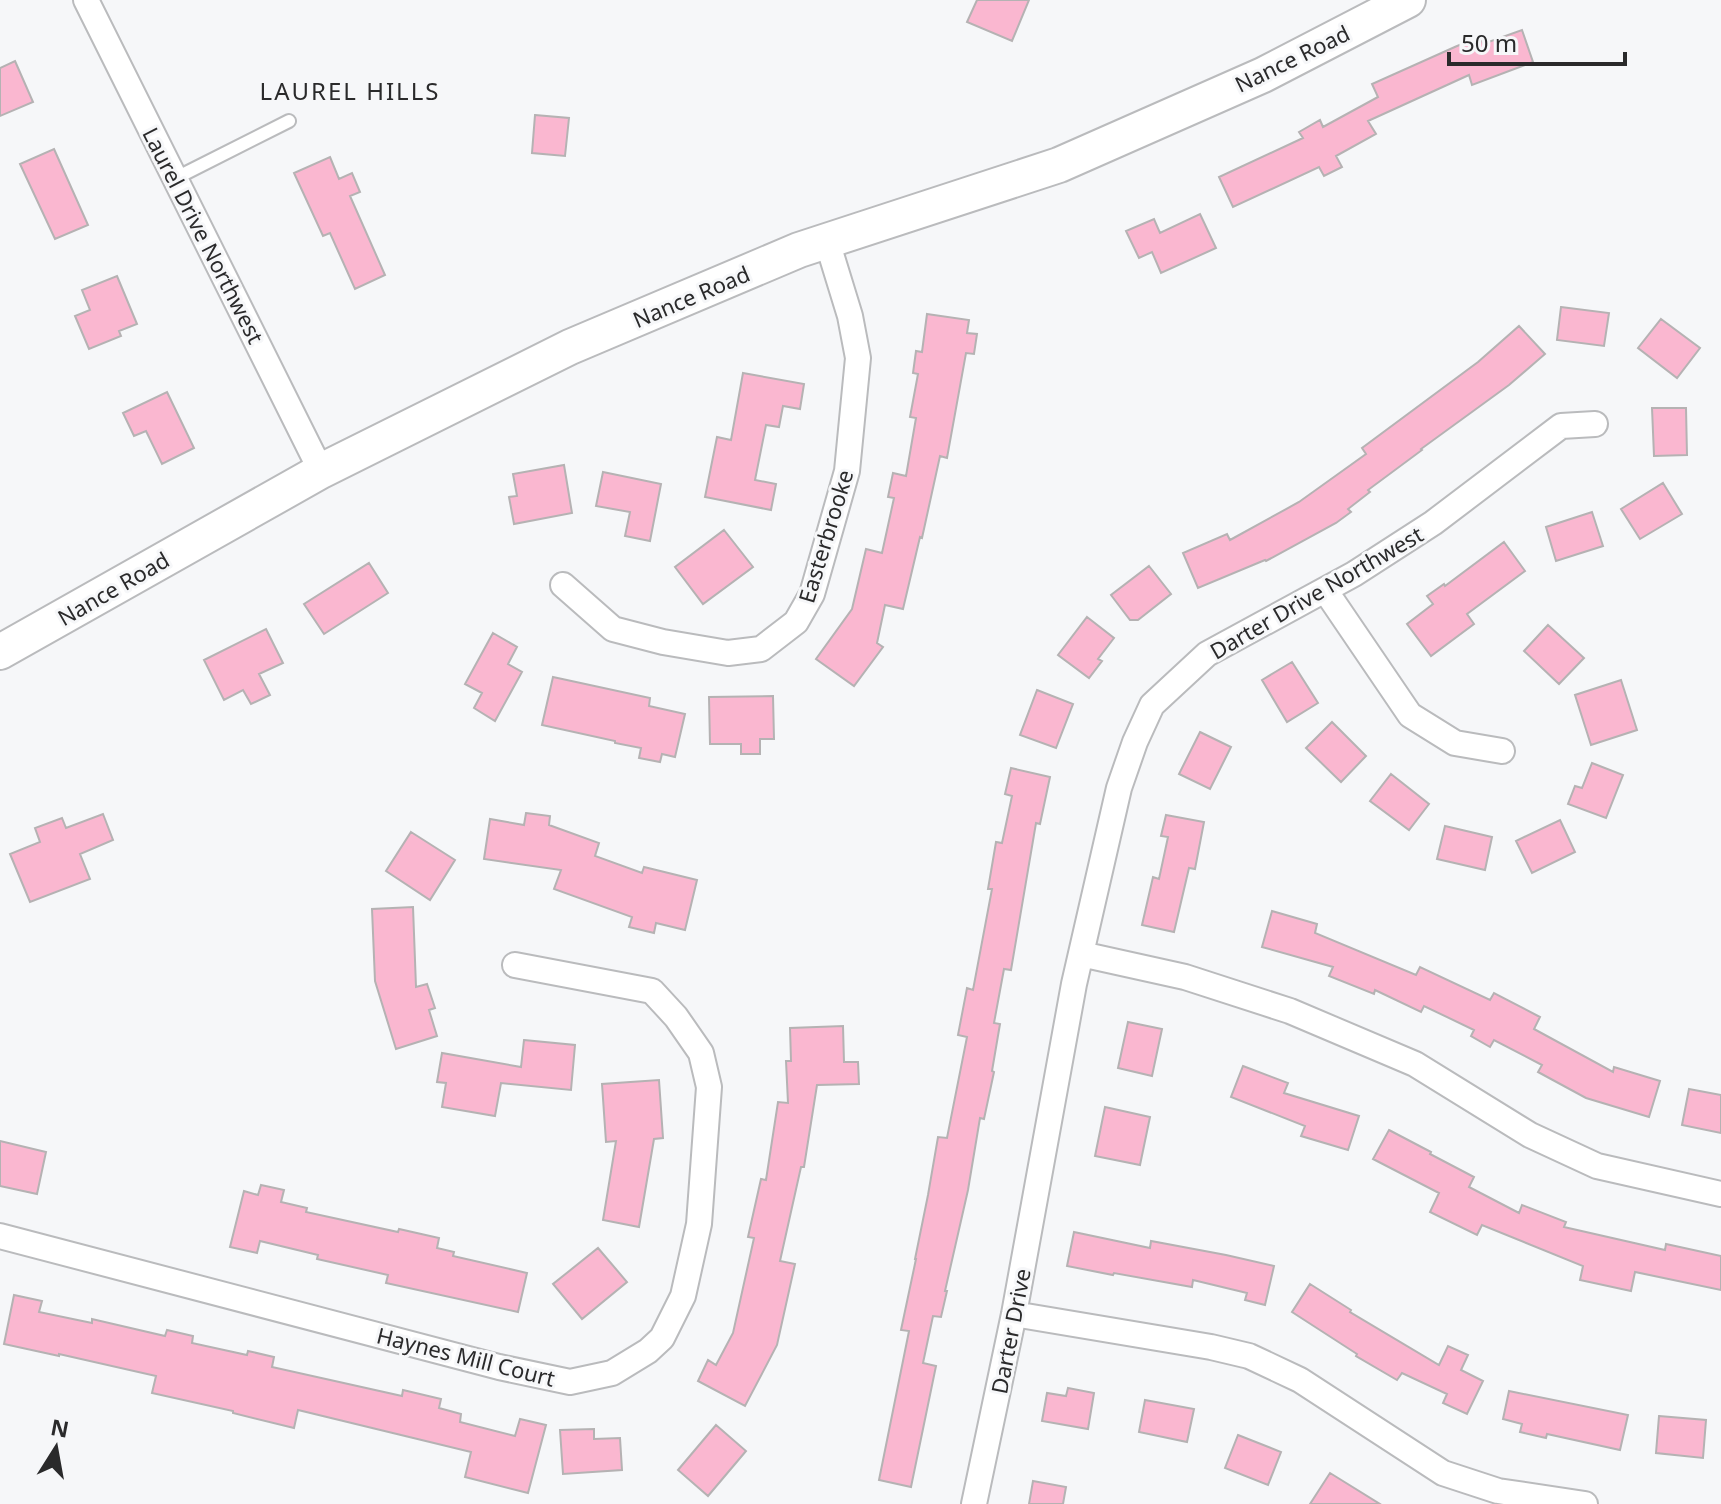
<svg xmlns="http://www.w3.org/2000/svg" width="1721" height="1504" font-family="'Noto Sans',sans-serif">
<rect width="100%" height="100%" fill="#f6f7f9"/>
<path fill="#fab7d0" stroke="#b5b2b3" stroke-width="2" d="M977 0H1029L1012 41 967 22Z
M1522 30 1533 62 1472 85 1469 75 1368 121 1376 134 1336 156 1342 167 1324 176 1319 167 1233 207 1219 177 1303 138 1299 132 1320 120 1323 127 1378 97 1372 84 1457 46 1481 37 1483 44Z
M15 61 33 102 0 116V68Z
M535 115 569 118 565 156 532 153Z
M54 149 88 225 55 239 20 164Z
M330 157 339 179 352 173 360 192 350 196 385 275 355 289 330 233 323 236 294 173Z
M1200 214 1216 248 1161 273 1152 252 1139 258 1126 231 1154 219 1160 233Z
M117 276 137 324 119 331 121 336 89 349 75 316 90 310 82 290Z
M1561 307 1609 313 1604 346 1557 340Z
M927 314 969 320 967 333 977 334 974 354 966 353 947 458 940 456 922 538 920 537 903 609 885 605 877 643 883 647 854 686 816 659 852 609 866 549 882 553 894 498 888 497 893 473 906 476 916 418 910 417 918 374 913 373 916 351 922 352Z
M1661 319 1700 348 1677 378 1638 348Z
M1519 326 1545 354 1509 385 1421 449 1422 450 1368 490 1370 492 1348 509 1351 512 1336 523 1266 561 1265 560 1198 588 1183 553 1227 534 1230 540 1299 502 1366 454 1362 448 1478 362Z
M743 373 804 384 800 409 783 406 779 427 766 425 755 480 776 484 771 510 705 497 717 437 731 440Z
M167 392 194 448 162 464 146 431 134 436 123 413Z
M1652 408H1686L1687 455 1654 456Z
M564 465 572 513 514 524 509 497 517 496 513 474Z
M603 472 661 484 650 541 625 536 630 512 596 506Z
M1663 483 1682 514 1640 539 1621 509Z
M1592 512 1603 546 1556 561 1546 527Z
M724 530 753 567 703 604 675 567Z
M1504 542 1525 571 1467 614 1474 624 1431 656 1407 624 1433 604 1427 596 1444 584 1445 586Z
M369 563 388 593 324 634 304 604Z
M1149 566 1171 594 1138 620H1130L1111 595Z
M1087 617 1114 638 1098 659 1102 661 1089 678 1058 655Z
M1548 625 1584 658 1559 684 1524 651Z
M266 629 283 663 259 674 270 695 251 704 243 690 224 700 204 660Z
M493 633 517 647 508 664 522 672 495 721 474 708 482 693 465 684Z
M1292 662 1318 703 1287 722 1262 680Z
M553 677 650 698 649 706 685 714 675 757 662 754 660 762 639 758 641 748 615 743V741L542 725Z
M1621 680 1637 730 1591 745 1575 695Z
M1037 690 1073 704 1056 748 1020 735Z
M773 696 774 739H760V754H741V744H710L709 697Z
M1332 722 1366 756 1341 782 1306 748Z
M1200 732 1231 747 1210 789 1179 774Z
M1592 763 1623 775 1606 818 1568 804 1575 786 1582 788Z
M1011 768 1050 777 1040 824 1036 823 1011 970 1004 969 994 1023 1000 1024 992 1071 994 1072 984 1119 980 1118 968 1190 945 1291H947L941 1317 933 1316 923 1363 936 1366 911 1487 879 1480 909 1331 901 1330 916 1259H915L928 1195 938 1137 947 1138 967 1037 958 1035 967 988 973 990 992 889H988L996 842 1002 843 1012 796 1005 794Z
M1391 774 1429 804 1409 830 1370 801Z
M526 813 550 816 549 825 599 843 595 856 642 873 644 867 697 880 685 930 656 923 654 933 629 927 632 917 554 889 561 870 484 859 490 819 524 825Z
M103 814 113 840 80 854 90 879 30 902 10 854 40 842 35 828 62 818 66 828Z
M1166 815 1204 822 1195 869 1189 868 1174 932 1142 925 1153 877 1159 879 1168 837 1161 836Z
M1560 820 1575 852 1532 873 1516 841Z
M1445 826 1492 837 1485 870 1437 859Z
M411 832 455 860 430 900 386 871Z
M413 907 416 987 427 984 435 1008 429 1010 437 1036 396 1049 375 981 372 909Z
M1272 911 1317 924 1315 933 1416 975 1420 967 1490 1000 1494 993 1540 1017 1534 1029 1613 1072 1614 1067 1660 1081 1649 1117 1586 1098 1538 1072 1542 1065 1494 1040 1490 1047 1471 1036 1474 1030 1424 1006 1421 1012 1375 990 1374 994 1329 976 1333 967 1262 947Z
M1128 1022 1162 1029 1152 1076 1118 1068Z
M843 1026 844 1062H858L859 1084 817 1085 804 1167H801L780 1261 795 1264 777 1345 745 1406 698 1381 708 1360 716 1365 733 1333 754 1238 748 1237 761 1179 766 1180 778 1102 788 1103 786 1061H791L790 1028Z
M524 1040 575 1045 571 1090 501 1083 495 1116 442 1107 446 1083 437 1082 442 1053 521 1067Z
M1243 1066 1288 1083 1284 1093 1359 1116 1348 1150 1301 1136 1305 1126 1231 1097Z
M659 1080 663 1138 654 1139 639 1227 603 1220 616 1141 606 1142 602 1084Z
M1689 1089 1721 1095V1133L1682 1125Z
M1105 1107 1150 1117 1140 1165 1095 1156Z
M1389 1130 1431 1152 1430 1154 1474 1177 1469 1187 1519 1213 1522 1205 1566 1222 1564 1227 1665 1250 1666 1244 1721 1256V1290L1635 1272 1631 1291 1580 1280 1583 1266 1482 1225 1477 1235 1430 1212 1439 1193 1373 1159Z
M0 1141 46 1152 37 1194 0 1186Z
M261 1185 284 1190 281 1202 307 1208 306 1212 398 1232 399 1229 439 1238 437 1248 454 1252 453 1256 527 1273 518 1312 386 1283 388 1275 317 1259 318 1255 260 1241 257 1253 230 1247 244 1191 258 1195Z
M1074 1232 1150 1248 1151 1241 1226 1255 1274 1266 1265 1305 1245 1300 1247 1293 1193 1280 1192 1287 1114 1273 1113 1275 1067 1266Z
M598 1248 627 1282 582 1319 553 1284Z
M1310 1284 1351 1310 1350 1312 1439 1365 1448 1346 1468 1355 1461 1370 1483 1381 1467 1414 1443 1403 1447 1394 1402 1373 1397 1380 1356 1356 1357 1354 1292 1312Z
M14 1295 42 1301 39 1312 92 1323V1319L165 1336 167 1330 193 1336 192 1343 247 1355 248 1351 274 1357 272 1367 402 1396 403 1390 441 1399 439 1408 461 1414 460 1422 515 1436 520 1419 546 1425 528 1493 465 1477 471 1452 298 1410 294 1428 233 1413V1411L152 1393 156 1376 59 1354V1356L4 1344Z
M1068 1388 1094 1393 1088 1429 1042 1421 1047 1393 1066 1396Z
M1509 1391 1628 1415 1620 1450 1547 1434 1546 1438 1520 1432 1522 1424 1503 1419Z
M1145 1400 1194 1409 1187 1442 1139 1432Z
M1659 1416 1706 1420 1703 1458 1656 1453Z
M716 1425 746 1451 708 1496 678 1470Z
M594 1429V1439L620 1438 622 1470 563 1474 560 1430Z
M1238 1435 1281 1452 1268 1485 1225 1468Z
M1330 1473 1380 1504H1310Z
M1033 1481 1066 1487 1063 1504H1029Z"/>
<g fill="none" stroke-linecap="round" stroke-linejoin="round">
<defs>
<path id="lane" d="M176 178 289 121"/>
<path id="street" d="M86 0 321 471
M563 585 613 629 663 642 728 653 761 649 796 622 812 594 847 471 858 358 850 316 827 241
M1325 590 1410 715 1455 743 1502 751
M1081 954 1185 977 1290 1011 1415 1064 1530 1135 1597 1166 1721 1194
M0 1236 499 1367 570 1382 612 1373 648 1351 662 1338 683 1296 699 1224 709 1087 701 1053 676 1017 652 991 515 965
M1014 1314 1211 1347 1249 1356 1300 1380 1443 1473 1498 1491 1585 1504
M974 1504 1014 1314 1074 984 1119 788 1135 742 1152 705 1207 654 1354 574 1433 523 1561 426 1595 424"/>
<path id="secondary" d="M0 652 321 471 570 347 799 250 1059 165 1263 75 1408 0"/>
</defs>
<use href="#lane" stroke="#babbbd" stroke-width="16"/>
<use href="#street" stroke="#babbbd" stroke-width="28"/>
<use href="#secondary" stroke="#babbbd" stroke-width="38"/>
<use href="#lane" stroke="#fff" stroke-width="12"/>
<use href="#street" stroke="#fff" stroke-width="24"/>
<use href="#secondary" stroke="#fff" stroke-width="34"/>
</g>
<g text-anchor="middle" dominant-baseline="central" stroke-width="6" stroke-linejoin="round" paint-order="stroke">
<g font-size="22" fill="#2a2a2b" stroke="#f6f7f9">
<text transform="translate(1292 58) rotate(-26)">Nance Road</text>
<text transform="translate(204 235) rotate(63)">Laurel Drive Northwest</text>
<text transform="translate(691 296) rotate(-23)">Nance Road</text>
<text transform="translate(825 536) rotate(-73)">Easterbrooke</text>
<text transform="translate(113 588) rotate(-30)">Nance Road</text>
<text transform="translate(1316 592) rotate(-30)">Darter Drive Northwest</text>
<text transform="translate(1010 1331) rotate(-79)">Darter Drive</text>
<text transform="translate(466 1356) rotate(14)">Haynes Mill Court</text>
</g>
<g font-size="24" letter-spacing="2" fill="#2a2a2b" stroke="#f6f7f9">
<text x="350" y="90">LAUREL HILLS</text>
</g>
</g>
<g transform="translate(56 1448) rotate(11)" stroke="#f6f7f9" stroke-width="6" paint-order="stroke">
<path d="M0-6L14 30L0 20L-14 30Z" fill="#2a2a2b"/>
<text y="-12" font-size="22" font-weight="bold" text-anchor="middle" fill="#2a2a2b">N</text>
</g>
<path d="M1449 52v12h176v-12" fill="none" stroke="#2a2a2b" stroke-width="4"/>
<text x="1461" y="52" font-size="24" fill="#2a2a2b" stroke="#f6f7f9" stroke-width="6" paint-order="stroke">50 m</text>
</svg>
